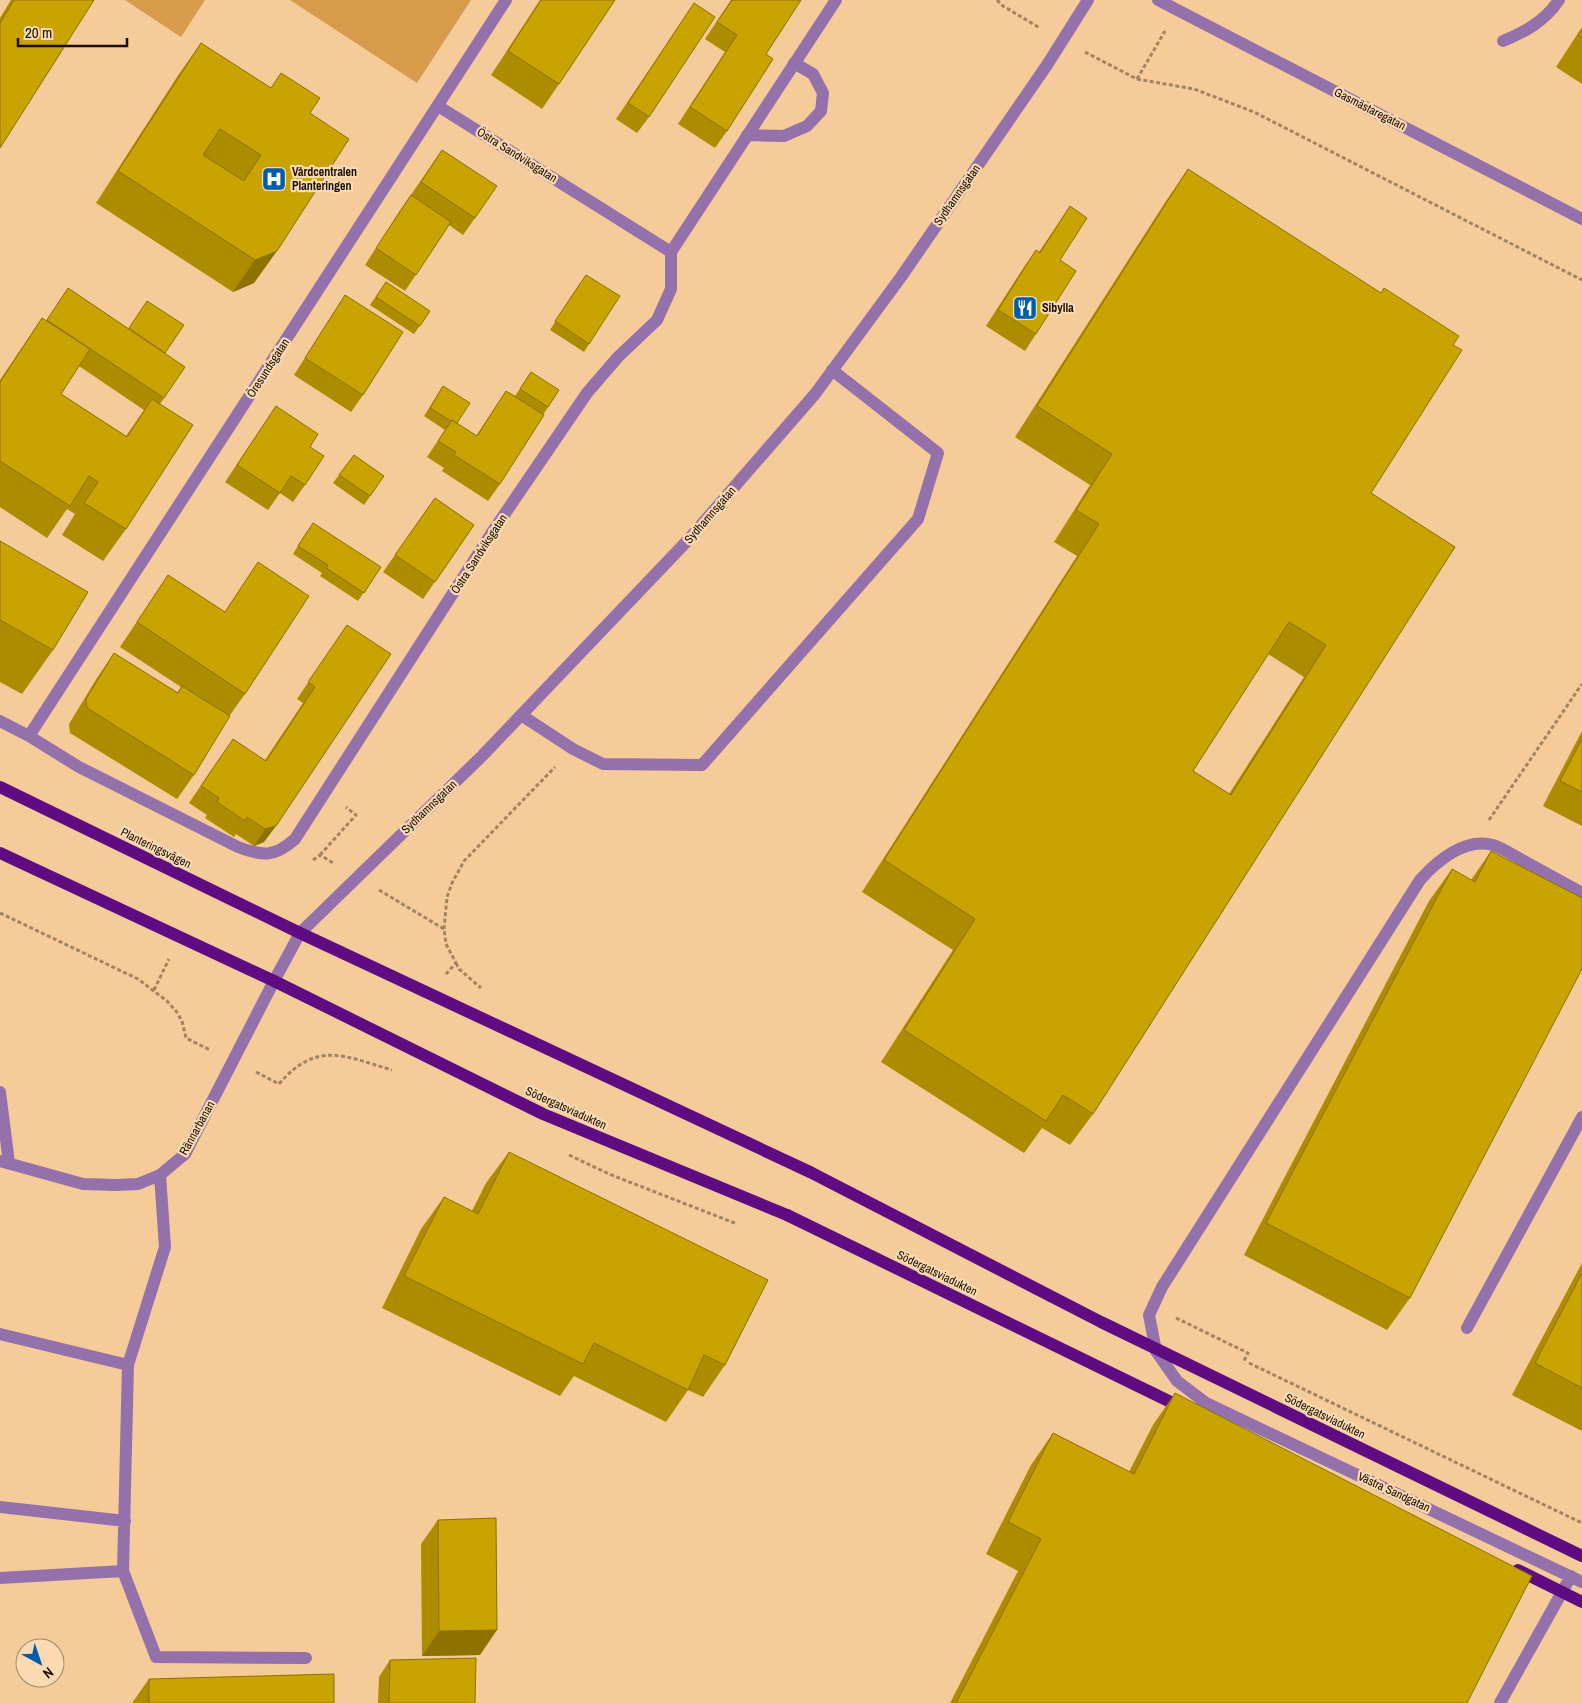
<svg xmlns="http://www.w3.org/2000/svg" width="1582" height="1703" font-family="'Archivo Narrow',sans-serif">
<rect width="100%" height="100%" fill="#f4cb99"/>
<path fill="#d69b4b" d="M125 0H205L181 37Z
M290 0H471L417 83Z"/>
<g fill="none" stroke-linecap="round" stroke-linejoin="round">
<path stroke="#a38460" stroke-width="3" stroke-dasharray="4 2.5" stroke-linecap="butt" d="M997 0 1003 6 1040 28
M1085 52 1137 79 1194 89 1254 112 1582 280
M1137 79 1165 31
M1489 820 1582 684
M320 855 356 815 346 807
M313 860 320 855 335 864
M379 890 444 929 446 944 456 963 446 974
M0 913 138 979 167 1001 176 1011 182 1021 186 1038 210 1050
M444 929 447 897 452 883 464 861 555 767
M456 963 459 969 481 988
M154 990 169 959
M256 1072 279 1084C317 1040 344 1056 392 1070
M569 1155 609 1174 737 1224
M1176 1318 1248 1353 1243 1363"/>
<path stroke="#9571ab" stroke-width="12" d="M1158 0 1582 219
M1503 41C1525 32 1545 21 1559 0
M438 106 671 252
M747 135 784 136 807 126 821 111 823 93 813 74 794 63
M521 715 573 749 603 764 702 765 918 519 938 453 832 370
M0 721 29 736 79 767 238 847C262 856 274 858 295 839L491 534 587 393 618 357 657 320 671 289V252L836 0
M29 736 506 0
M1582 893C1563 882 1543 872 1524 861 1514 856 1503 848 1493 845 1465 837 1437 861 1420 880L1162 1287 1149 1315 1156 1351 1177 1381 1206 1403 1582 1582
M0 1092 9 1163
M0 1161 83 1184 117 1185 138 1184 160 1175 185 1154 274 981 300 933 482 756 689 539 815 394 901 277 1047 65 1088 0
M1467 1328 1582 1117
M0 1334 128 1365 123 1571 0 1578
M128 1365 165 1247 160 1175
M0 1507 125 1521
M123 1571 156 1657 306 1658
M1500 1703 1571 1576"/>
<path stroke="#5f0c83" stroke-width="12" d="M0 787 300 933 810 1172
M0 853 274 981 543 1114 787 1215"/>
<path stroke="#a38460" stroke-width="3" stroke-dasharray="4 2.5" stroke-linecap="butt" d="M1249 1363 1582 1523"/>
<path stroke="#5f0c83" stroke-width="12" d="M810 1172 1101 1322 1582 1556
M787 1215 1185 1409
M1518 1570 1582 1602"/>
</g>
<path fill="#ad8c00" fill-rule="evenodd" d="M11 0H94L0 148V18Z
M540 0H615L559 84 542 109 491 75Z
M731 0H801L766 54 727 131 715 148 678 124 725 52 705 39Z
M694 3 649 117 637 133 616 119Z
M1582 27V84L1556 67Z
M201 43 310 113 254 283 233 292 96 203 179 74Z
M442 150 475 218 463 235 449 225 405 291 365 265 399 212Z
M1188 169 1453 345 1371 493 1455 547 1093 1114 1070 1145 1042 1128 1024 1153 881 1062 953 950 862 892 1077 556 1054 542 1090 485 1015 437 1166 201ZM1268 654 1304 677 1229 794 1193 771Z
M1070 206 1060 260 1036 334 1025 351 986 326 1024 267 1036 250 1039 252Z
M386 282 430 311 414 334 370 305Z
M580 283 589 344 584 352 550 330Z
M68 288 185 367 160 404 126 529 103 561 62 535 75 514 67 509 47 538 0 507V380L42 318 46 321ZM79 366 144 410 126 436 61 394Z
M345 296 363 395 351 412 294 375 334 312Z
M531 372 548 407 500 484 488 501 442 471 444 468 427 457 445 430 424 416 443 386 457 423 476 436 506 391 515 396Z
M276 406 310 447 305 485 293 502 280 493 268 510 225 482Z
M354 455 384 476 364 505 333 483Z
M435 498 474 525 423 599 383 572Z
M307 531 381 567 358 601 320 576 322 573 293 554Z
M0 541 53 650 22 694 0 682Z
M258 562 245 694 230 715 194 775 177 799 70 733 69 724 97 678 114 653 177 693 181 687 120 647 168 575 225 612Z
M347 625 264 842 254 846 236 834 234 837 205 818 207 815 189 803 221 756 265 760 303 703 297 699Z
M1582 731V826L1543 806Z
M1491 851 1410 1298 1387 1330 1244 1255 1429 901 1452 869 1471 880Z
M509 1152 725 1365 703 1397 688 1390 666 1422 574 1376 560 1396 382 1308 421 1229 444 1197 472 1211 486 1183Z
M1582 1263V1431L1512 1395Z
M1175 1393 1467 1703H950L1018 1571 986 1554 1031 1465 1053 1433 1129 1472 1153 1425Z
M438 1520 480 1655 422 1656 421 1544Z
M390 1660 475 1703H378L379 1677Z
M149 1679 334 1703H132Z"/>
<path fill="#8d7200" d="M277 251 254 283 233 292 255 260Z
M276 826 264 842 254 846 265 829Z
M497 1630 480 1655 422 1656 439 1631Z"/>
<path fill="#c9a300" stroke="#8d7200" fill-rule="evenodd" d="M14 0H94L0 148V23Z
M541 0H615L559 84 508 51Z
M732 0H801L766 54 773 59 727 131 690 107 737 35 717 22Z
M694 3 715 17 649 117 628 103Z
M1582 30V38L1578 35Z
M201 43 271 88 281 73 320 98 310 113 349 139 277 251 255 260 118 171ZM220 129 261 155 244 181 203 155Z
M442 150 497 186 475 218 421 182Z
M1188 169 1381 293 1384 288 1459 336 1453 345 1462 350 1371 493 1455 547 1093 1114 1063 1095 1046 1121 904 1030 975 919 884 860 1099 524 1076 510 1112 454 1037 406ZM1289 622 1326 645 1231 795 1193 771Z
M411 195 451 222 416 275 376 248Z
M1070 206 1087 218 1060 260 1076 271 1036 334 998 310 1036 250 1040 253Z
M586 275 620 296 589 344 555 321Z
M386 282 430 311 420 326 376 297Z
M68 288 185 367 164 398 47 320Z
M345 295 403 332 363 395 305 358Z
M147 301 184 325 165 353 129 328Z
M42 318 90 349 61 394 127 437 152 399 193 425 126 529 84 503 98 482 89 476 70 506 0 461V382Z
M531 372 559 390 548 407 520 389Z
M443 386 470 403 457 423 452 420 451 421 430 408Z
M506 391 544 415 500 484 454 455 456 452 438 441 452 420 477 436Z
M276 406 318 434 310 447 324 456 305 485 291 476 280 493 237 465Z
M354 455 384 476 370 496 339 475Z
M435 498 474 525 435 582 395 555Z
M313 523 381 567 364 593 326 568 328 565 298 546Z
M0 541 88 592 53 650 0 620Z
M258 562 309 596 245 694 137 622 168 575 225 612Z
M347 625 391 654 276 826 265 829 247 817 245 821 217 802 219 798 201 786 233 739 266 761 315 687 308 682Z
M114 653 178 693 182 686 230 716 194 775 87 708 86 699Z
M1582 739V792L1560 781Z
M1491 851 1582 898V969L1410 1298 1266 1223 1452 869 1475 882Z
M509 1152 768 1280 725 1365 704 1355 688 1390 594 1343 583 1364 404 1276 444 1197 478 1214Z
M1582 1273V1388L1535 1363Z
M1175 1393 1532 1576 1467 1703H956L1041 1539 1008 1522 1053 1433 1134 1474Z
M496 1518 497 1630 439 1631 438 1520Z
M476 1658 475 1703H389L390 1660Z
M334 1674V1703H149V1679Z"/>
<defs>
<symbol id="hospital-square" viewBox="-11 -11 22 22"><rect x="-9" y="-9" width="18" height="18" rx="4" fill="#005daa" stroke="#fbdab2"/><path d="M-5-5h3v3.5h4V-5h3V5h-3V1.5h-4V5h-3Z" fill="#fff"/></symbol>
<symbol id="restaurant-square" viewBox="-11 -11 22 22"><rect x="-9" y="-9" width="18" height="18" rx="4" fill="#005daa" stroke="#fbdab2"/><path d="M-5-6h1v4h1v-4h1v4h1v-4h1v5L-1.5 .5V6h-2V.5L-5-1ZM5-6V6H3V1.5H1.5Q1.5-4 5-6Z" fill="#fff"/></symbol>
</defs>
<g fill-rule="evenodd">
<use href="#hospital-square" x="260" y="165" width="28" height="28"/>
<use href="#restaurant-square" x="1011" y="294" width="28" height="28"/>
</g>
<g text-anchor="middle" dominant-baseline="central" stroke-width="4.5" stroke-linejoin="round" paint-order="stroke">
<g font-size="12" fill="#1b0d00" stroke="#fbdab2">
<text transform="translate(1370 109) rotate(27)">Gasmästaregatan</text>
<text transform="translate(517 155) rotate(32)">Östra Sandviksgatan</text>
<text transform="translate(957 195) rotate(-55)">Sydhamnsgatan</text>
<text transform="translate(268 368) rotate(-57)">Öresundsgatan</text>
<text transform="translate(710 515) rotate(-49)">Sydhamnsgatan</text>
<text transform="translate(479 554) rotate(-57)">Östra Sandviksgatan</text>
<text transform="translate(429 807) rotate(-44)">Sydhamnsgatan</text>
<text transform="translate(156 848) rotate(26)">Planteringsvägen</text>
<text transform="translate(566 1108) rotate(24)">Södergatsviadukten</text>
<text transform="translate(197 1128) rotate(-61)">Rännarbanan</text>
<text transform="translate(937 1273) rotate(26)">Södergatsviadukten</text>
<text transform="translate(1325 1416) rotate(26)">Södergatsviadukten</text>
<text transform="translate(1394 1492) rotate(25)">Västra Sandgatan</text>
</g>
<g font-size="12" font-weight="bold" fill="#1b0d00" stroke="#fbdab2" text-anchor="start">
<text x="292" y="172">Vårdcentralen<tspan x="292" dy="14">Planteringen</tspan></text>
<text x="1042" y="308">Sibylla</text>
</g>
</g>
<g transform="translate(40 1663) rotate(140)"><circle r="24" fill="#fbdab2" stroke="#a1886b"/>
<path d="M0-4L9 19L0 12L-9 19Z" fill="#005daa"/>
<text y="-8" font-size="14" font-weight="bold" text-anchor="middle" fill="#1b0d00">N</text>
</g>
<path d="M18 38v8h109v-8" fill="none" stroke="#1b0d00" stroke-width="2.5"/>
<text x="25" y="38" font-size="15" fill="#1b0d00" stroke="#fbdab2" stroke-width="4" paint-order="stroke">20 m</text>
</svg>
